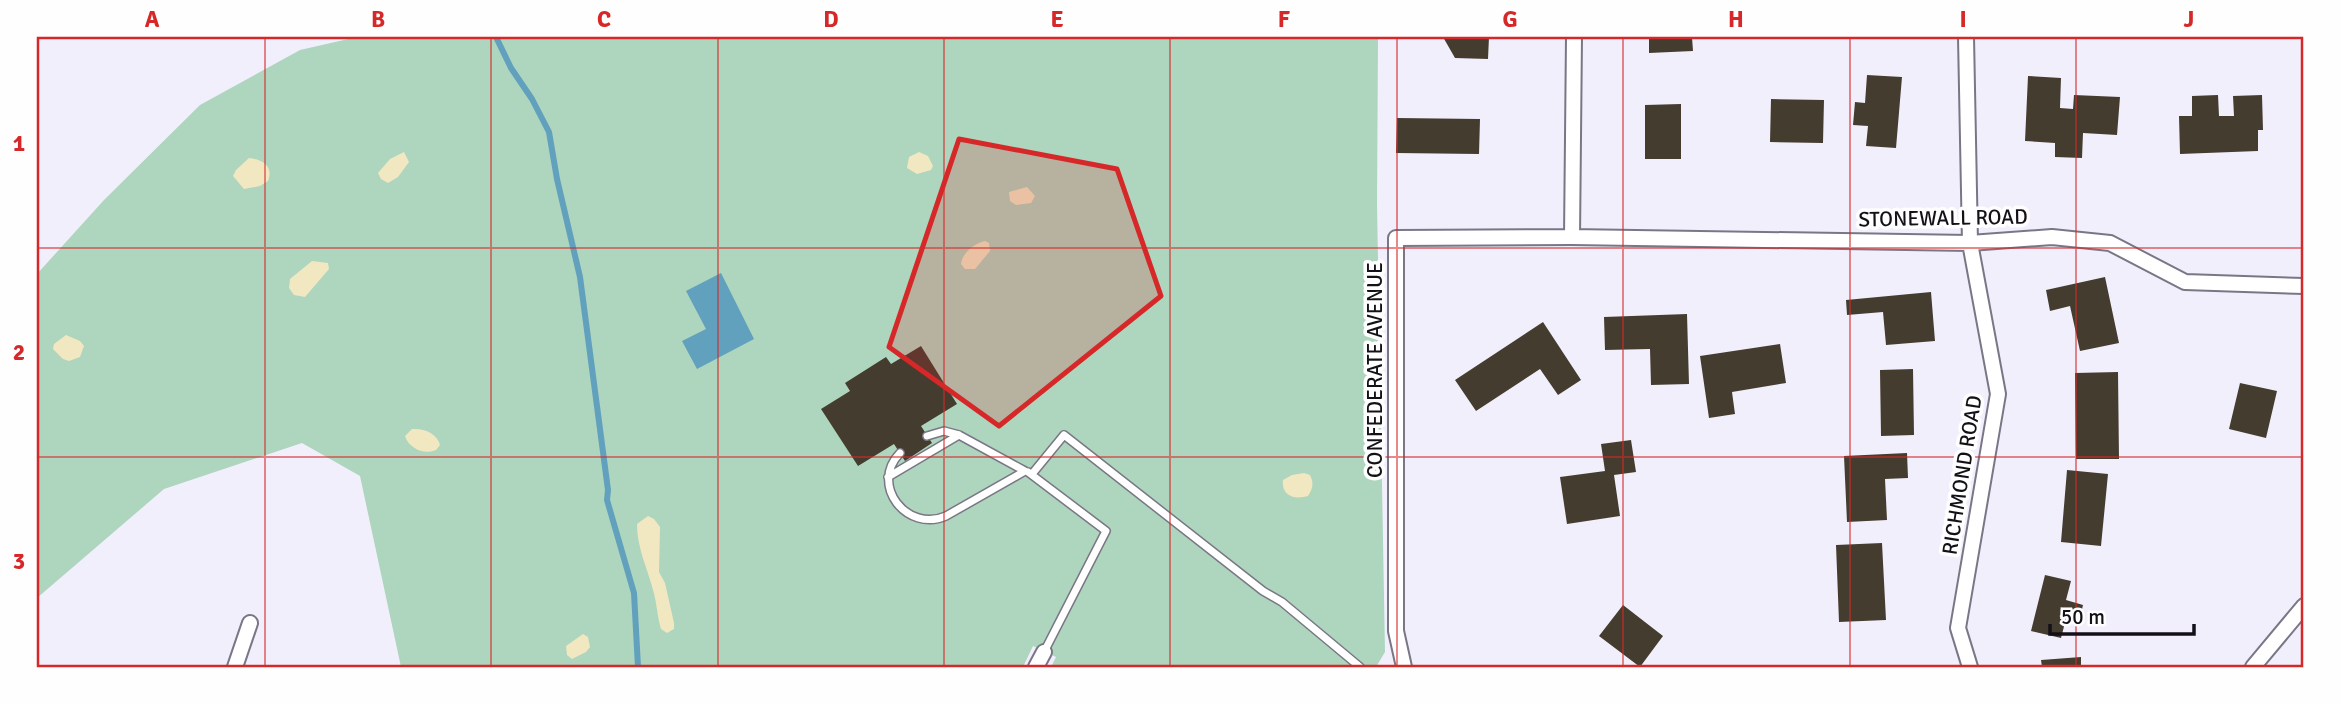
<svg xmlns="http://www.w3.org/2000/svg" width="2341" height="704" font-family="Signika,sans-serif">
<rect width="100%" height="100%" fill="#f2effd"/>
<path fill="#aed5bd" d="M357 37H1378L1377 204 1385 652 1376 667H1051L1056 657 1033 646 1023 667H401L360 476 302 443 164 489 37 598V274L104 200 200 105 300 50Z"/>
<path fill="#f1e8c2" d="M404 152 409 162 398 177 388 183 381 179 378 173 390 159Z
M919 152 928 156 933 166 931 170 917 174 907 168 909 157Z
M249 158C262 159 274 166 268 181L260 186 244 189 233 176 236 170Z
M1027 187 1035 196 1031 203 1016 205 1010 201 1009 192Z
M985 241 989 243 990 251 975 269H965L961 264C962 253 975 243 985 241Z
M312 261 328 263 329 269 305 297 294 295 289 288 290 279Z
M66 335 80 341 84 346 80 357 69 361 63 359 53 349 54 344Z
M412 429C424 428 437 433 440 445L436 450C425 455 409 449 405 436Z
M1304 473 1310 475C1314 483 1313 488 1308 496 1295 500 1281 496 1283 480L1292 475Z
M648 516 654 519 660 527 659 572 665 583 674 623V629L667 633 661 629C657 616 657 603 653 590 647 567 637 548 637 524Z
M583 634 588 637 590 647 586 652 572 659 567 655 566 646Z"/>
<path fill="#61a1bd" d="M721 273 754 339 697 369 682 341 706 329 686 291Z"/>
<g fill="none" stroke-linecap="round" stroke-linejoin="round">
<path stroke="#61a1bd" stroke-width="6" d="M496 37 511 68 532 99 549 132 557 179 580 277 608 490 607 500 634 593 638 667"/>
</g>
<path fill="#453c30" d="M1443 37H1489L1488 59 1455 58Z
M1649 37H1692L1693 51 1649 53Z
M1867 75 1902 77 1896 148 1866 146 1868 126 1853 125 1855 102 1865 103Z
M2028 76 2061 78 2060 108 2073 109 2074 95 2120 97 2117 135 2083 133 2082 158 2055 157V143L2025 141Z
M2218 95 2219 116H2234L2233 96 2262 95 2263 130H2258V151L2180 154 2179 116H2192V96Z
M1771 99 1824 100 1823 143 1770 142Z
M1681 104V159H1645V105Z
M1397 118 1480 119 1479 154 1396 153Z
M2105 277 2119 343 2080 351 2070 306 2050 311 2046 290Z
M1931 292 1935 341 1886 345 1883 312 1847 315 1846 300Z
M1687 314 1689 384 1651 385 1650 349 1605 350 1604 317Z
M1543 322 1581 380 1558 395 1540 369 1476 411 1455 380Z
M1780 344 1786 383 1732 392 1735 414 1709 418 1700 356Z
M921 346 957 404 921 426 932 443 905 461 894 444 858 466 821 409 850 391 845 383 886 357 891 364Z
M1913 369 1914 435 1881 436 1880 370Z
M2118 372 2119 459H2076L2075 373Z
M2240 383 2277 391 2266 438 2229 429Z
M1631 440 1636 472 1614 475 1620 516 1567 524 1560 477 1605 471 1601 444Z
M1907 453 1908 478 1885 479 1887 520 1847 522 1844 456Z
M2067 470 2108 474 2101 546 2061 542Z
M1882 543 1886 620 1839 622 1836 545Z
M2045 575 2071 581 2066 600 2083 605 2080 618 2067 615 2061 638 2031 631Z
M1623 605 1663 636 1640 667 1599 636Z
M2081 657V667H2042L2041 660Z"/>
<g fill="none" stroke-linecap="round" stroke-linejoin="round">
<defs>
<path id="service" d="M900 453C869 485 907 533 946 516L1025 471 959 435 944 431 927 436
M1028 472 1106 531 1044 652
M1032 474 1064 435 1263 591 1282 602 1360 667
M888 477 959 435"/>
<path id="minor" d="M1966 37 1970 243 1998 394 1958 628 1970 667
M1572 237 1574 37
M235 667 250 623
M1036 667 1044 652
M1404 667 1396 631V238L1572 237 1970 243 2052 237 2110 243 2185 282 2304 286
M2253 667 2304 606"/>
</defs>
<use href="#service" stroke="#7a7685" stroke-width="10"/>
<use href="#minor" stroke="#7a7685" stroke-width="18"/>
<use href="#service" stroke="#fff" stroke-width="7"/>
<use href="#minor" stroke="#fff" stroke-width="14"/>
</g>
<path fill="#d62828" fill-opacity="0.2" stroke="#d62828" stroke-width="5" stroke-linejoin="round" d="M959 139 1117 169 1161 296 999 426 889 347Z"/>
<path fill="none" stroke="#d62828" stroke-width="2" stroke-opacity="0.55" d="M265 37V667M491 37V667M718 37V667M944 37V667M1170 37V667M1397 37V667M1623 37V667M1850 37V667M2076 37V667M37 248H2304M37 457H2304"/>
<g text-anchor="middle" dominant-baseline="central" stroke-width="7" stroke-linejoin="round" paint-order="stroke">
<g font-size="21" fill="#131117" stroke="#fefefe">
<text transform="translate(1943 218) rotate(-1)">STONEWALL ROAD</text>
<text transform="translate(1375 370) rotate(-90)">CONFEDERATE AVENUE</text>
<text transform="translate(1962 475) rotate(-81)">RICHMOND ROAD</text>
</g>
</g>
<rect width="2341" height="704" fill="none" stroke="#fefefe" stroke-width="77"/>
<path d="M2050 624v10h144v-10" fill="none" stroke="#131117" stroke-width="3.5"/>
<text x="2061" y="624" font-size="21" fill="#131117" stroke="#fefefe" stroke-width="5" paint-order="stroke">50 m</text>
<rect x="38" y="38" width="2264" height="628" fill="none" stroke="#d62828" stroke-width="2.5"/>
<g font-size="23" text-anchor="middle" font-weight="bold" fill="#d62828">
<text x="152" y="27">A</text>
<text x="378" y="27">B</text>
<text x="604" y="27">C</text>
<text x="831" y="27">D</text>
<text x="1057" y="27">E</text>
<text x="1284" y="27">F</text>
<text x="1510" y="27">G</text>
<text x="1736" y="27">H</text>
<text x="1963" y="27">I</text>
<text x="2189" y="27">J</text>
<text x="19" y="151">1</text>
<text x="19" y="360">2</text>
<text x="19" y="569">3</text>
</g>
</svg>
